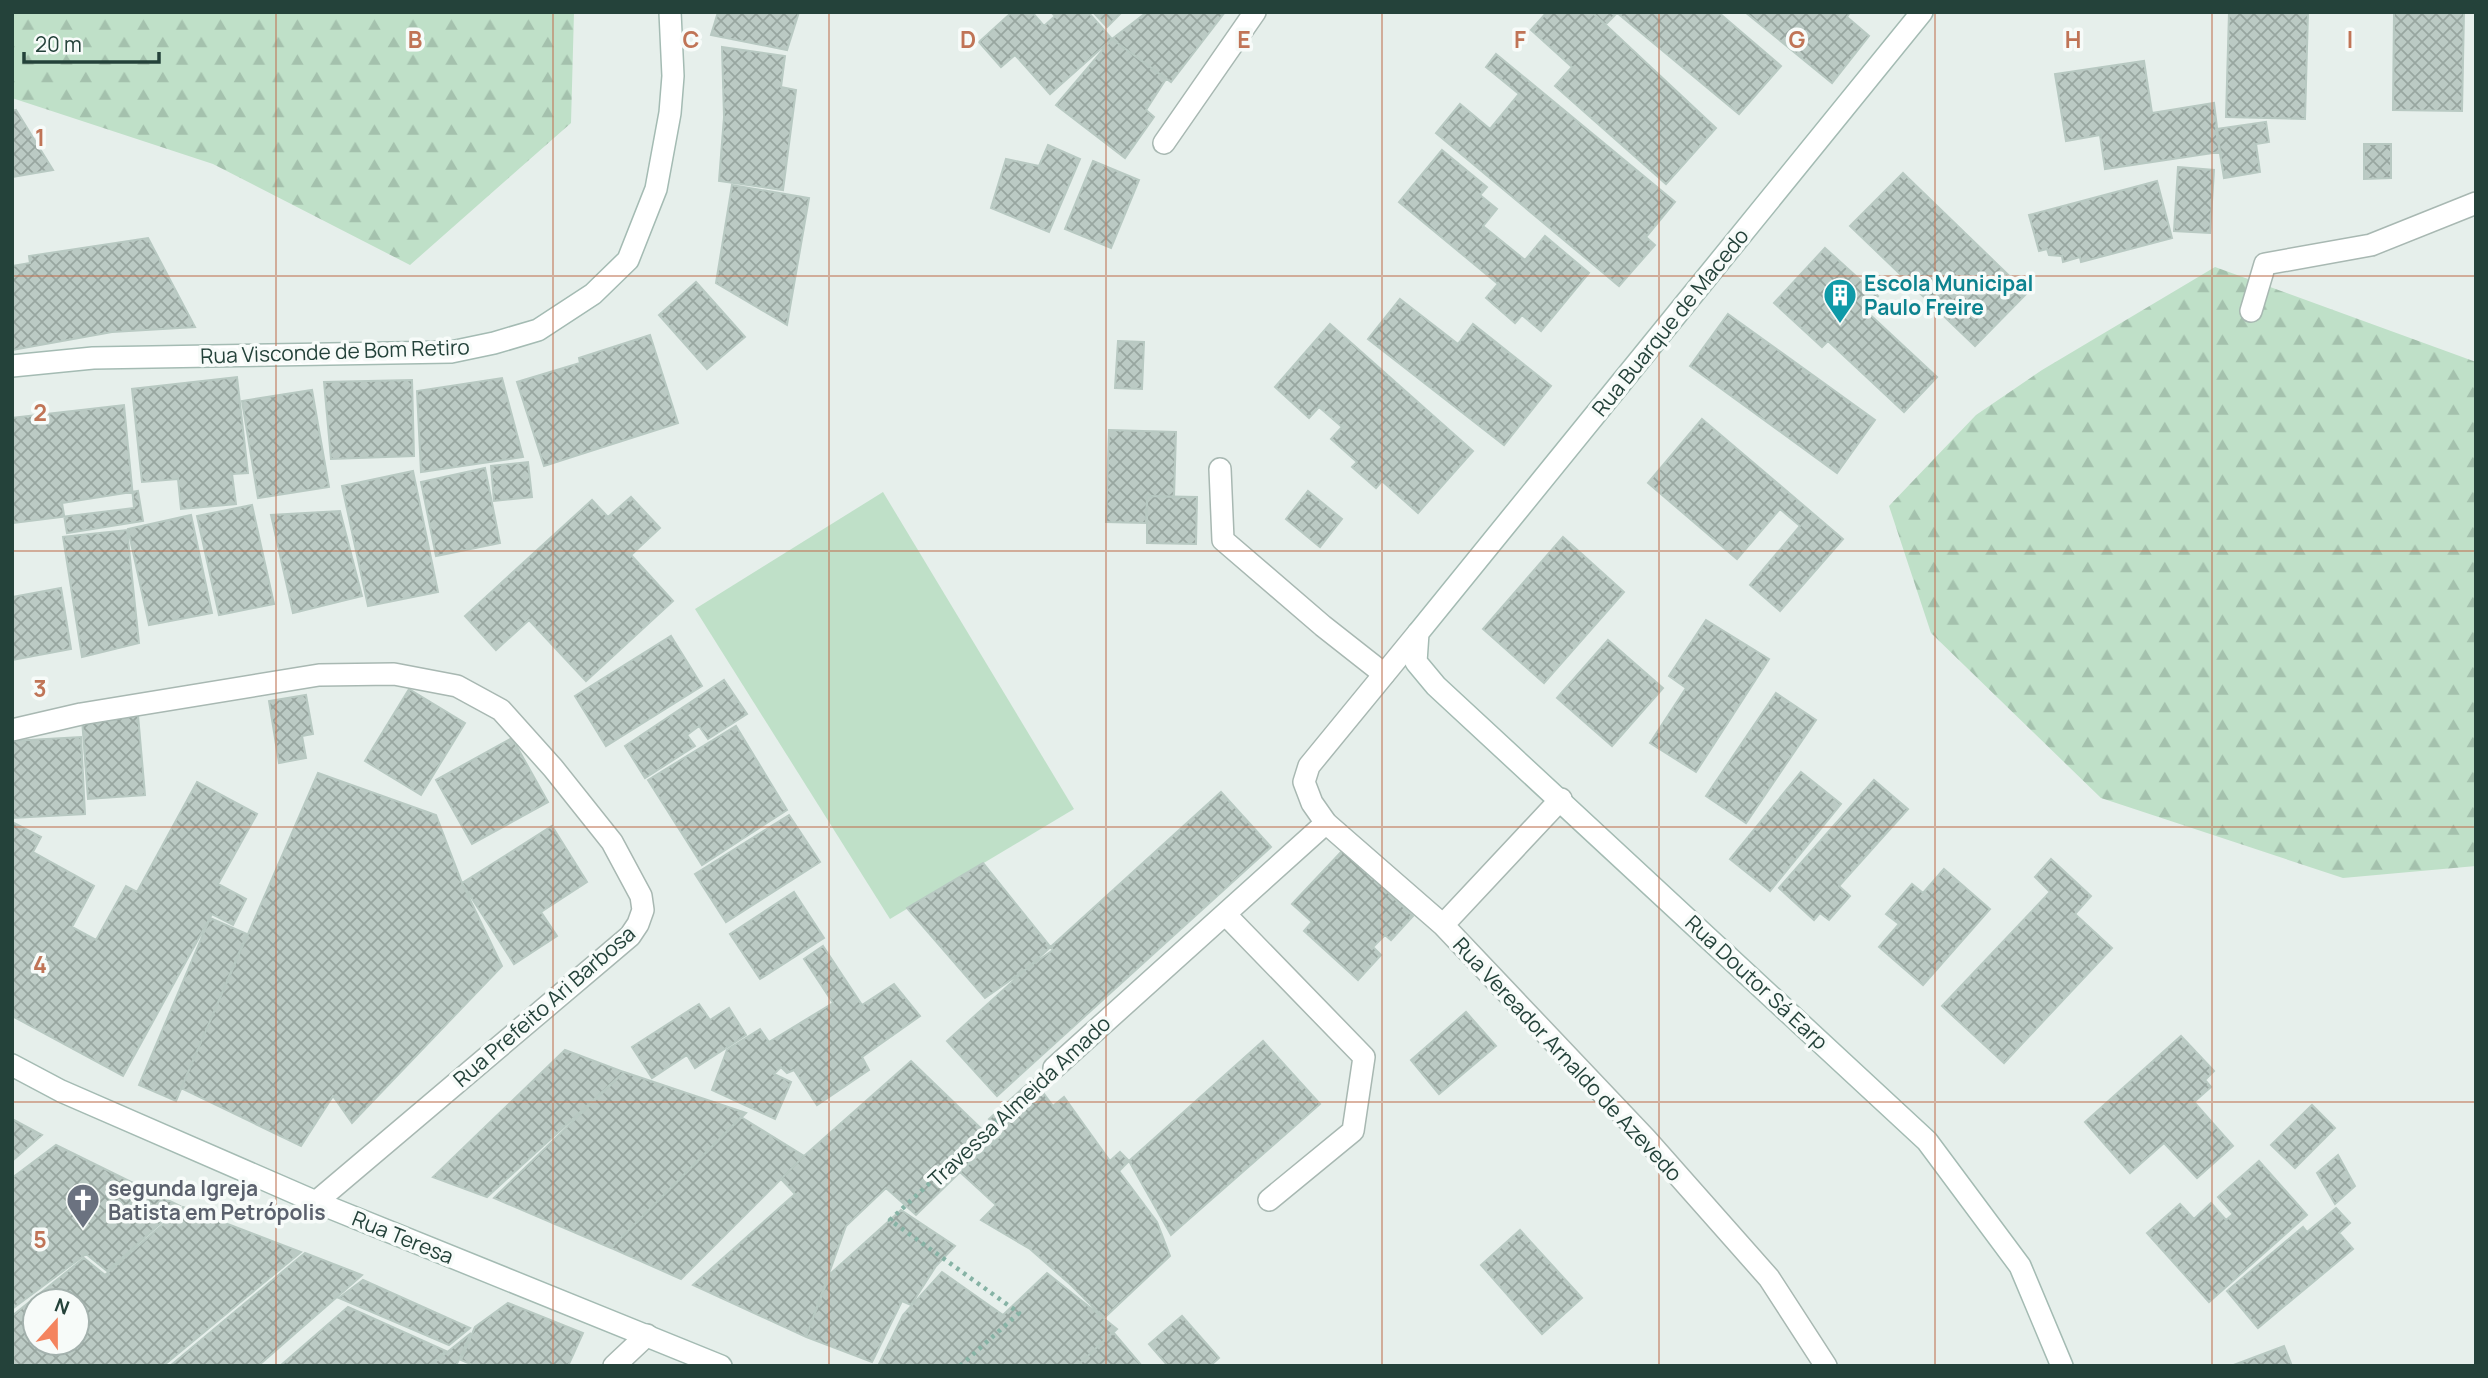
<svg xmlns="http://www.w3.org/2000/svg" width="2488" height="1378" font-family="Manrope,sans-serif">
<defs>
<pattern id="forest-firs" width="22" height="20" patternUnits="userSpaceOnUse" patternTransform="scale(1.75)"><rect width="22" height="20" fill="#bfe0c8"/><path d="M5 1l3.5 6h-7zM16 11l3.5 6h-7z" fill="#a4c1ad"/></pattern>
<pattern id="building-cross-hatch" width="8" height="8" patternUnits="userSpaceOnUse" patternTransform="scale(1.75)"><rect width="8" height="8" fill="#bbcac4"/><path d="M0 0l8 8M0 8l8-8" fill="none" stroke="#98a6a0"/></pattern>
</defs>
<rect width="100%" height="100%" fill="#e6efeb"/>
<path fill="#bfe0c8" d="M883 492 1074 809 890 919 695 609Z"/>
<path fill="url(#forest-firs)" d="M12 12H574L571 123 410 265 213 164 12 98Z
M2215 267 2476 362V866L2343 878 2101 798 1931 633 1889 506 1976 415 2042 370Z"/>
<path fill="url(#building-cross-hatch)" stroke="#b8c9c2" stroke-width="2" fill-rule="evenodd" d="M718 12H799L787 50 711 35Z
M1012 12H1032L1044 26 1055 16 1051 12H1088L1112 39 1050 94 1015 55 1001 67 979 42Z
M1093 12H1122L1107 27Z
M1147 12H1225L1171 82 1112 39Z
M1547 12H1592L1716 128 1666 184 1555 86 1572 67 1531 30Z
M1592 12H1616L1617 13 1605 25Z
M1616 12H1718L1781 66 1739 114Z
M1745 12H1850L1847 17 1869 36 1832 83Z
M2229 12H2308L2305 119 2226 117Z
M2394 12H2464L2462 111 2393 110Z
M1112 39 1166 79 1146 110 1154 117 1125 158 1056 105Z
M722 47 785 56 781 87 796 90 783 190 719 181 724 117Z
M1496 54 1675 202 1646 237 1655 245 1619 286 1436 133 1460 104 1490 129 1519 94 1486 67Z
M2144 61 2152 113 2214 103 2220 152 2105 169 2100 135 2066 141 2055 74Z
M16 110 53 170 12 177V111Z
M2266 122 2269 142 2256 144 2260 172 2224 178 2216 129Z
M2364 144H2391V178L2364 179Z
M1048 145 1080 159 1049 232 991 208 1006 159 1039 166Z
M1442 150 1487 187 1480 195 1497 209 1483 226 1525 260 1545 236 1589 273 1541 331 1522 315 1515 323 1486 298 1498 284 1399 202Z
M1093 161 1139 180 1111 248 1065 229Z
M2178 167 2214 170 2210 233 2174 231Z
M1903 173 2027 293 1975 346 1850 226Z
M2157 181 2172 238 2081 262 2080 257 2063 262 2062 256 2049 255 2047 249 2039 251 2029 215Z
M732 185 809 198 787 325 716 283Z
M148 238 195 327 112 332 12 350V266L30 263 29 256Z
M1825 248 1878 296 1865 310 1937 377 1904 412 1828 341 1822 347 1774 303Z
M696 282 745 337 707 369 659 315Z
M1400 299 1458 344 1473 324 1551 386 1504 445 1368 339Z
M1728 314 1875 420 1837 473 1690 366Z
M1330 324 1473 451 1418 513 1382 481 1376 488 1352 467 1357 462 1331 439 1342 427 1319 407 1309 418 1275 387Z
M650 335 678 423 544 466 517 382 580 363 579 358Z
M1118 341 1144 342 1142 389 1115 388Z
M237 377 248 473 232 474 236 504 181 509 178 479 142 482 132 389Z
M502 378 523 457 421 472 417 391Z
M412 380 414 456 331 459 324 382Z
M312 390 329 487 258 498 242 401Z
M124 405 134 508 12 523V418Z
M1702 419 1843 539 1780 611 1750 585 1800 526 1780 509 1737 559 1648 483Z
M1109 430 1176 432 1174 497 1147 496 1146 523 1106 522Z
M528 462 532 497 494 501 491 466Z
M485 468 500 543 436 556 421 482Z
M413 471 438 592 368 606 342 486Z
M138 491 143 521 67 533 62 503Z
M1308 491 1342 519 1320 547 1286 519Z
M1147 496 1197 497 1196 544 1147 543Z
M631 497 660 528 631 555 673 601 586 681 529 620 496 650 465 616 592 500 608 517Z
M252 505 274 604 219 615 197 516Z
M340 511 362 596 293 613 271 515Z
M191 515 212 613 149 625 128 529Z
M127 530 139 643 82 657 63 537Z
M1563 537 1624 592 1544 683 1483 629Z
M61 588 71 649 12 660V597Z
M1706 620 1769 659 1696 772 1650 743 1686 688 1669 676Z
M671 636 702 686 606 746 575 696Z
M1608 640 1663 688 1612 746 1557 698Z
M724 680 747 714 708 739 699 726 687 735 695 746 645 778 625 746Z
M409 689 465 723 421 795 365 761Z
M1776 693 1816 720 1746 823 1706 796Z
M306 695 313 734 302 736 306 758 279 763 269 701Z
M138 715 145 795 88 799 82 719Z
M736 726 787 810 702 865 648 780Z
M81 737 85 814 12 818V741Z
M512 738 548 802 472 844 436 780Z
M1801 772 1841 804 1770 891 1730 859Z
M318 773 436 815 462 883 502 966 352 1123 333 1096 301 1146 181 1088Z
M1874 780 1908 809 1839 886 1850 896 1829 920 1820 913 1814 920 1779 888Z
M197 782 257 814 218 884 246 899 233 925 212 914 123 1076 12 1016V822L41 837 33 852 94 886 72 927 96 940 126 886 137 892Z
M1221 792 1271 847 997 1096 947 1041Z
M789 815 820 862 726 922 695 874Z
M552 826 587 882 541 912 557 936 514 964 462 883Z
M1343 850 1413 916 1391 940 1385 935 1373 947 1381 955 1358 980 1304 931 1312 922 1292 904Z
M2051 859 2091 896 2075 914 2112 948 2004 1063 1942 1006 2050 892 2035 877Z
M983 863 1053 950 985 998 907 908Z
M1944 869 1990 909 1923 985 1879 947 1899 924 1886 914 1912 884 1923 893Z
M794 892 824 938 760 979 730 934Z
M210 918 247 934 176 1101 139 1085Z
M823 946 862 1005 894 984 920 1016 862 1057 869 1070 817 1105 794 1070 787 1073 781 1067 774 1074 791 1082 775 1119 712 1090 727 1050 760 1029 769 1042 833 1003 804 959Z
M699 1004 710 1020 729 1008 746 1035 695 1068 687 1055 652 1078 632 1047Z
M1466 1012 1496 1046 1439 1094 1411 1060Z
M2181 1036 2214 1071 2205 1080 2211 1087 2194 1102 2233 1146 2197 1178 2164 1143 2130 1173 2085 1122Z
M1263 1041 1320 1104 1171 1235 1129 1161Z
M565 1050 624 1072 487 1197 433 1177Z
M911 1061 993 1140 916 1215 886 1188 846 1226 806 1337 693 1285 795 1194 781 1179 804 1156Z
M624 1072 746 1113 611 1248 494 1198Z
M1033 1079 1053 1106 1064 1097 1110 1161 1120 1152 1129 1161 1119 1171 1157 1222 1170 1256 1104 1318 1071 1285 1030 1249 981 1220 996 1205 960 1172 1003 1134 989 1119Z
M2312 1105 2335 1128 2295 1168 2271 1145Z
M741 1117 804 1156 681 1279 611 1248Z
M12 1119 42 1135 12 1161Z
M56 1145 180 1206 107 1271 86 1254 12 1309V1178Z
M2338 1155 2355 1186 2335 1204 2317 1173Z
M2259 1161 2307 1215 2209 1302 2147 1233 2180 1204 2194 1219 2211 1203 2226 1220 2233 1214 2218 1197Z
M183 1207 301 1252 163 1366H12V1316L84 1258 105 1275ZM35 1301H77V1343H35Z
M2336 1208 2350 1223 2339 1233 2353 1249 2258 1328 2227 1291 2303 1227 2307 1232Z
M901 1210 955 1246 936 1266 911 1305 902 1301 872 1362 806 1337 830 1274Z
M1520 1230 1582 1298 1542 1334 1481 1265Z
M305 1253 362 1275 258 1366H170Z
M942 1272 1003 1315 1047 1273 1117 1329 1077 1366H878L903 1315Z
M363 1280 470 1328 449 1345 339 1298Z
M508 1303 583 1333 568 1366H475L461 1360 475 1327Z
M348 1307 446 1351 428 1366H280Z
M1182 1316 1219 1358 1210 1366H1168L1149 1344Z
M1113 1332 1142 1366H1077Z
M471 1333 456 1366H430Z
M2284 1346 2292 1366H2231Z"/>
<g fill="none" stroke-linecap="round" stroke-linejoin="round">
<defs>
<path id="service" d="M1164 143 1255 12
M2251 311 2265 264 2371 245 2476 203
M1220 469 1223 540 1323 626 1384 674
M1225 914 1364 1057 1353 1131 1269 1200
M1054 1068 1326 823"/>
<path id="minor" d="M1418 633 1309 766 1304 782 1312 803 1326 823 1443 925 1646 1139 1769 1278 1826 1366
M12 730 81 714 319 675 394 674 457 686 501 710 553 768 612 842 641 896 643 910 638 924 630 936 316 1202
M1443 925 1561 799
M614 1366 647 1335"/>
<path id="secondary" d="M1922 12 1418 633 1416 662 1436 686 1927 1141 2020 1266 2062 1366
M12 366 93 358 451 352 494 343 538 330 593 294 628 260 656 189 670 113 673 76 670 12
M12 1065 61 1091 316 1202 721 1366"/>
</defs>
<use href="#service" stroke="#a8b8b2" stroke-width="24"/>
<use href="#minor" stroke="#a8b8b2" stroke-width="24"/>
<use href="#secondary" stroke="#a4bbb3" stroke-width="24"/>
<path stroke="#86b3a5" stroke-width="4.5" stroke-dasharray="3.5 5" stroke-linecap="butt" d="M960 1366 1019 1313 890 1220 1030 1090"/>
<use href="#service" stroke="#fff" stroke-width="21"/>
<use href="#minor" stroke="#fff" stroke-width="21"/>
<use href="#secondary" stroke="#fff" stroke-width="21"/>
</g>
<path fill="none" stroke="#c07456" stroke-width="2" stroke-opacity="0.55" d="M276 12V1366M553 12V1366M829 12V1366M1106 12V1366M1382 12V1366M1659 12V1366M1935 12V1366M2212 12V1366M12 276H2476M12 551H2476M12 827H2476M12 1102H2476"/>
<defs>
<symbol id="building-pin" viewBox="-11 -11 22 30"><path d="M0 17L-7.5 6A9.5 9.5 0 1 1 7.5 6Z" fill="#0f9aa8" stroke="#f7fbf9"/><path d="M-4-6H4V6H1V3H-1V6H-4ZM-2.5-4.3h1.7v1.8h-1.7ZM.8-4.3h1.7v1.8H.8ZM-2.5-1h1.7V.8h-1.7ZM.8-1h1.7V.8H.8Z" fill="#fff"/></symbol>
<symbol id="church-pin" viewBox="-11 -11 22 30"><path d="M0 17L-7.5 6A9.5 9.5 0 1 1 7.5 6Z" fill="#6b7280" stroke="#f7fbf9"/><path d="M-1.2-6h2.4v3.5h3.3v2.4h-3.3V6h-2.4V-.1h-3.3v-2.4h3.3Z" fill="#fff"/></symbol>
</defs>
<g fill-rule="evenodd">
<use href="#building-pin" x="1821" y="276" width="38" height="52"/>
<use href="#church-pin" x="64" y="1181" width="38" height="52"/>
</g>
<g text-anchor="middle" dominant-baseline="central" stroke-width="7" stroke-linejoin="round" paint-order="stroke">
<g font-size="21" font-weight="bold" fill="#0d838f" stroke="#f7fbf9" text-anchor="start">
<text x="1864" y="283">Escola Municipal<tspan x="1864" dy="24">Paulo Freire</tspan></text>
</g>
<g font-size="21" fill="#24423a" stroke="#f7fbf9">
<text transform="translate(1670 322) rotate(-51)">Rua Buarque de Macedo</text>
<text transform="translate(335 351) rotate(-2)">Rua Visconde de Bom Retiro</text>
<text transform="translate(1757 982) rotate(43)">Rua Doutor Sá Earp</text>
<text transform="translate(544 1006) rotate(-41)">Rua Prefeito Ari Barbosa</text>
<text transform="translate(1568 1059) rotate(47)">Rua Vereador Arnaldo de Azevedo</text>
<text transform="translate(1019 1101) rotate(-43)">Travessa Almeida Amado</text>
<text transform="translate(403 1237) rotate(22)">Rua Teresa</text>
</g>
<g font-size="21" font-weight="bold" fill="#5b616d" stroke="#f7fbf9" text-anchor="start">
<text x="108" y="1188">segunda Igreja<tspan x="108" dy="24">Batista em Petrópolis</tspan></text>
</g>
</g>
<g font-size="23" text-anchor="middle" font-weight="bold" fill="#c07456" stroke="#f7fbf9" stroke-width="7" stroke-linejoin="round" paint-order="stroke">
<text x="415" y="48">B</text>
<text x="691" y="48">C</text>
<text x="968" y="48">D</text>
<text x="1244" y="48">E</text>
<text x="1520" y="48">F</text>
<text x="1797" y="48">G</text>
<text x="2073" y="48">H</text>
<text x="2350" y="48">I</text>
<text x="40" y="146">1</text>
<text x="40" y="421">2</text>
<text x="40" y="697">3</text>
<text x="40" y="973">4</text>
<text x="40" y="1248">5</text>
</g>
<rect width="2488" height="1378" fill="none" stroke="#24423a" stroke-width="28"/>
<g transform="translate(56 1322) rotate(21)"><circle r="33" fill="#f7fbf9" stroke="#a3b1ad" stroke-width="2"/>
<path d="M0-5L12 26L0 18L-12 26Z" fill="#f4845f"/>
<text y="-10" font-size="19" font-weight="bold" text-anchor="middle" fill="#24423a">N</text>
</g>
<path d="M24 52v10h135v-10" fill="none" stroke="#24423a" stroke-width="3.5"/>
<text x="35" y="52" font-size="21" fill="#24423a" stroke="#f7fbf9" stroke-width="5" paint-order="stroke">20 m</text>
</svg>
